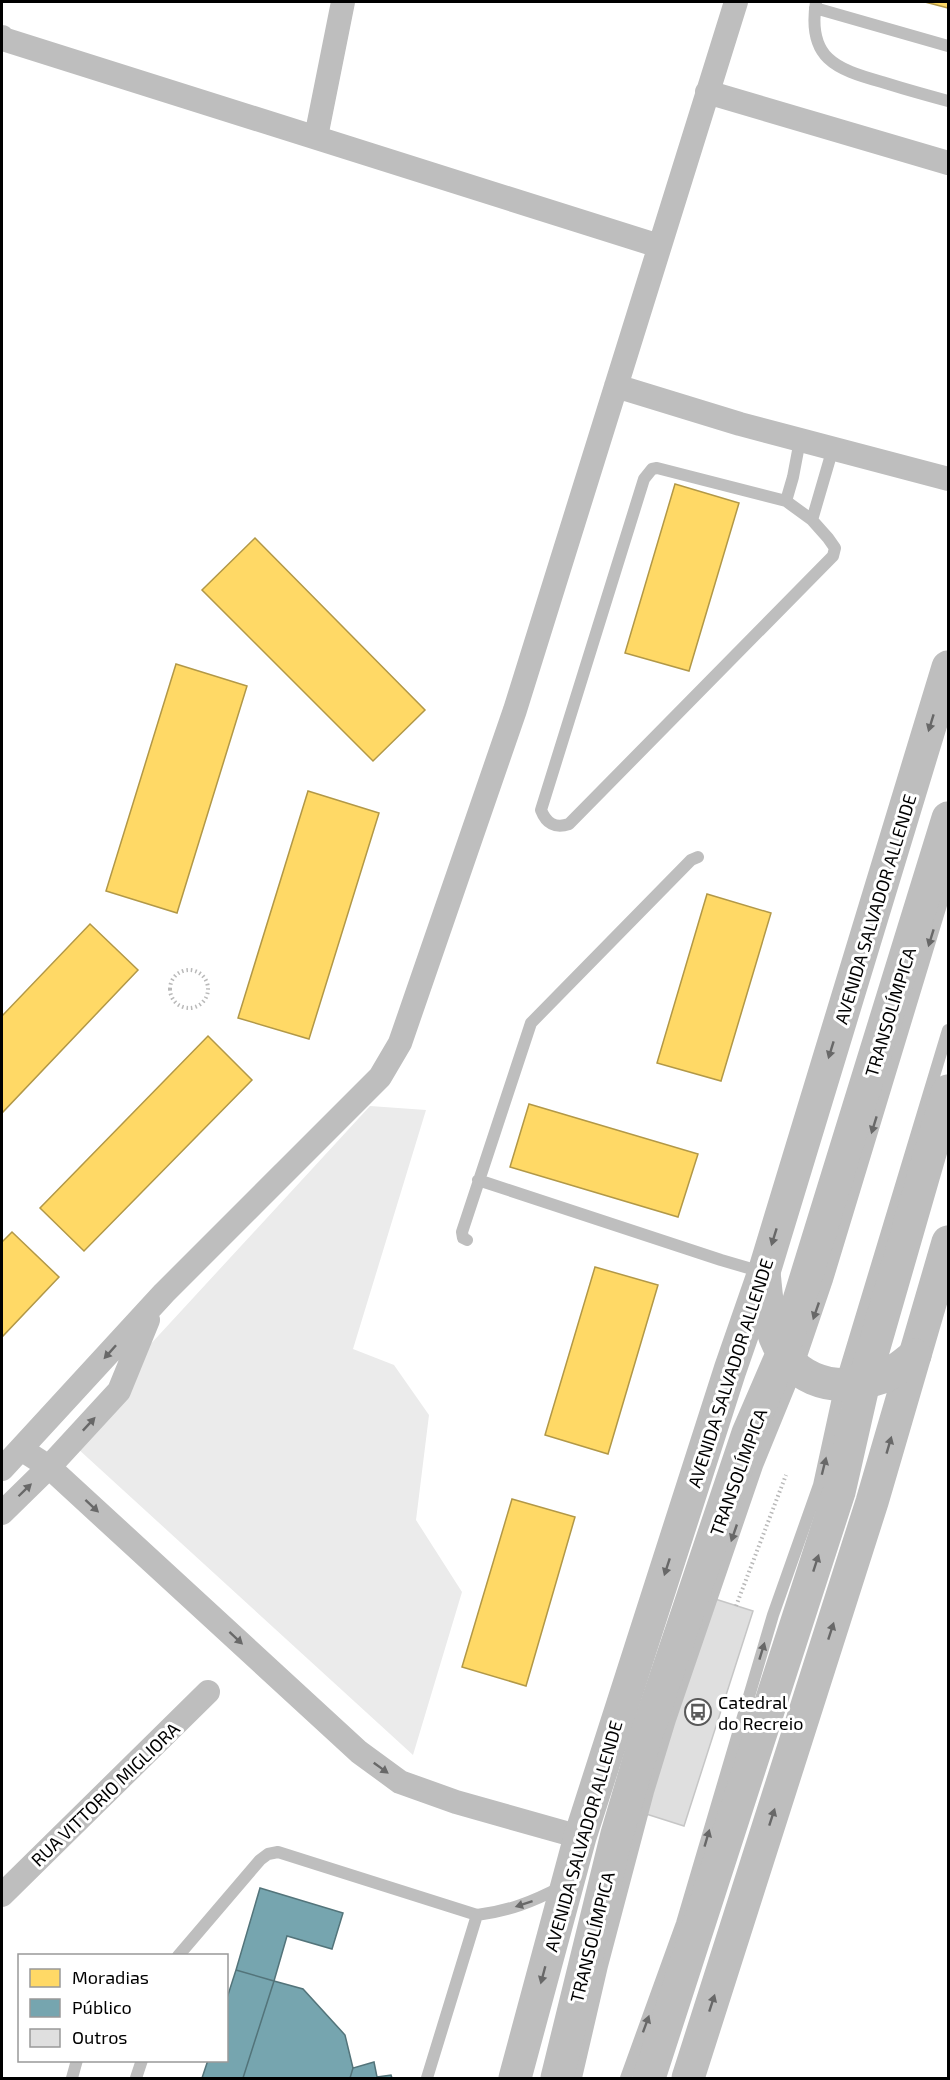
<svg xmlns="http://www.w3.org/2000/svg" width="950" height="2080" font-family="'Exo 2',sans-serif">
<rect width="100%" height="100%" fill="#fff"/>
<path fill="#ebebeb" d="M370 1106 426 1110 353 1349 394 1365 429 1415 416 1520 462 1592 413 1755 65 1437Z"/>
<path fill="#ffd966" stroke="#b29847" stroke-width="1.5" d="M925 2H948V8Z
M675 484 739 503 689 671 625 653Z
M255 538 425 710 373 761 202 590Z
M176 664 247 686 177 913 106 891Z
M308 791 379 813 309 1039 238 1018Z
M707 894 771 913 721 1081 657 1063Z
M90 924 138 970 2 1113V1016Z
M208 1036 252 1080 84 1251 40 1208Z
M529 1104 698 1154 678 1217 510 1167Z
M12 1232 59 1277 2 1337V1242Z
M595 1267 658 1285 608 1454 545 1435Z
M512 1499 575 1517 526 1686 462 1667Z"/>
<path fill="#76a5af" stroke="#53747a" stroke-width="1.5" d="M260 1888 343 1913 332 1949 287 1936 274 1981 236 1970Z
M236 1970 274 1981 243 2078H202L208 2060H226V2001Z
M274 1981 303 1989 345 2035 353 2068 350 2078H243Z
M374 2062 377 2077 391 2075 392 2078H350L353 2068Z"/>
<path fill="#dfdfdf" stroke="#c6c6c6" stroke-width="1.5" d="M712 1598 753 1611 684 1826 643 1813Z"/>
<g fill="none" stroke-linecap="round" stroke-linejoin="round">
<path stroke="#b9b9b9" stroke-width="4" stroke-dasharray="1.5 3" stroke-linecap="butt" d="M170 989a19 19 0 1 1 38 0a19 19 0 1 1-38 0Z
M736 1606 786 1475"/>
<path stroke="#bebebe" stroke-width="12" d="M816 2C807 58 835 69 882 82 904 89 926 95 948 101
M815 8 948 46
M657 468 786 501 812 520 828 538 835 548 833 556 569 824C555 829 546 823 541 810L644 479 652 469Z
M786 501 793 477 800 440
M812 520 833 448
M478 1180 721 1260 762 1272
M467 1240 463 1238 462 1232 531 1023 691 860 698 857
M178 1956 260 1860 268 1854 278 1852 477 1915C509 1911 532 1902 561 1887
M72 2078 77 2060
M136 2078 142 2060
M427 2078 477 1915
M576 2078 602 1966 648 1792 670 1720 757 1466 797 1368 827 1280 948 882
M626 2078 682 1923 773 1615 819 1485 841 1384 948 1030"/>
<path stroke="#bebebe" stroke-width="24" d="M2 37 3 39 659 246
M707 92 948 163
M316 137 343 2
M616 386 740 424 948 479
M21 1449 49 1467 359 1752 400 1782 456 1802 580 1837
M2 1469 164 1293 380 1077 400 1043 515 710 736 2
M2 1513 49 1467 119 1391 148 1320
M2 1895 208 1692"/>
<path stroke="#bebebe" stroke-width="33" d="M515 2078 580 1837 730 1370 764 1272 948 667
M688 2078 872 1502 948 1242"/>
<path stroke="#bebebe" stroke-width="33" d="M764 1272C766 1290 767 1310 772 1328 786 1379 832 1395 880 1378 893 1374 904 1364 915 1355
M557 2078 617 1834 646 1736 748 1433 783 1352 948 818
M649 2078 839 1492 864 1382 948 1091"/>
</g>
<defs><path id="oneway-solid" d="M-6-.8H1V-3.2L6.5 0L1 3.2V.8H-6Z" transform="scale(1.5)"/></defs>
<g fill="#686868">
<use href="#oneway-solid" transform="translate(931 723) rotate(107)"/>
<use href="#oneway-solid" transform="translate(931 938) rotate(107)"/>
<use href="#oneway-solid" transform="translate(831 1050) rotate(107)"/>
<use href="#oneway-solid" transform="translate(874 1125) rotate(107)"/>
<use href="#oneway-solid" transform="translate(774 1237) rotate(107)"/>
<use href="#oneway-solid" transform="translate(816 1311) rotate(109)"/>
<use href="#oneway-solid" transform="translate(110 1352) rotate(132)"/>
<use href="#oneway-solid" transform="translate(89 1424) rotate(-47)"/>
<use href="#oneway-solid" transform="translate(889 1445) rotate(-74)"/>
<use href="#oneway-solid" transform="translate(824 1466) rotate(-76)"/>
<use href="#oneway-solid" transform="translate(25 1490) rotate(-44)"/>
<use href="#oneway-solid" transform="translate(92 1506) rotate(43)"/>
<use href="#oneway-solid" transform="translate(734 1533) rotate(109)"/>
<use href="#oneway-solid" transform="translate(816 1563) rotate(-72)"/>
<use href="#oneway-solid" transform="translate(667 1567) rotate(108)"/>
<use href="#oneway-solid" transform="translate(831 1631) rotate(-72)"/>
<use href="#oneway-solid" transform="translate(236 1638) rotate(43)"/>
<use href="#oneway-solid" transform="translate(762 1651) rotate(-73)"/>
<use href="#oneway-solid" transform="translate(381 1768) rotate(36)"/>
<use href="#oneway-solid" transform="translate(772 1817) rotate(-72)"/>
<use href="#oneway-solid" transform="translate(707 1838) rotate(-74)"/>
<use href="#oneway-solid" transform="translate(524 1904) rotate(162)"/>
<use href="#oneway-solid" transform="translate(543 1975) rotate(105)"/>
<use href="#oneway-solid" transform="translate(712 2003) rotate(-72)"/>
<use href="#oneway-solid" transform="translate(646 2024) rotate(-70)"/>
</g>
<defs>
<symbol id="bus-ring" viewBox="-11 -11 22 22"><circle r="9.5" fill="#fff" stroke="#595959" stroke-width="1.5"/><path d="M-5-6H5V4H4V6H2V4H-2V6H-4V4H-5ZM-3.5-4V0h7V-4ZM-3.5 1.2v1.5H-2V1.2ZM2 1.2v1.5H3.5V1.2Z" fill="#595959"/></symbol>
</defs>
<g fill-rule="evenodd">
<use href="#bus-ring" x="683" y="1697" width="30" height="30"/>
</g>
<g text-anchor="middle" dominant-baseline="central" stroke-width="6" stroke-linejoin="round" paint-order="stroke">
<g font-size="18" fill="#000" stroke="#fff">
<text transform="translate(875 909) rotate(-73)">AVENIDA SALVADOR ALLENDE</text>
<text transform="translate(890 1012) rotate(-73)">TRANSOLÍMPICA</text>
<text transform="translate(730 1373) rotate(-72)">AVENIDA SALVADOR ALLENDE</text>
<text transform="translate(738 1472) rotate(-70)">TRANSOLÍMPICA</text>
<text transform="translate(105 1794) rotate(-44)">RUA VITTORIO MIGLIORA</text>
<text transform="translate(583 1836) rotate(-74)">AVENIDA SALVADOR ALLENDE</text>
<text transform="translate(592 1937) rotate(-76)">TRANSOLÍMPICA</text>
</g>
<g font-size="18" fill="#000" stroke="#fff" text-anchor="start">
<text x="718" y="1702">Catedral<tspan x="718" dy="21">do Recreio</tspan></text>
</g>
</g>
<rect width="950" height="2080" fill="none" stroke="#000000" stroke-width="6"/>
<rect x="18" y="1954" width="210" height="108" fill="#ffffff" stroke="#999999" stroke-width="1.5"/>
<rect x="30" y="1969" width="30" height="18" fill="#ffd966" stroke="#999999" stroke-width="1.5"/>
<text x="72" y="1984" font-size="18" fill="#000000">Moradias</text>
<rect x="30" y="1999" width="30" height="18" fill="#76a5af" stroke="#999999" stroke-width="1.5"/>
<text x="72" y="2014" font-size="18" fill="#000000">Público</text>
<rect x="30" y="2029" width="30" height="18" fill="#dfdfdf" stroke="#999999" stroke-width="1.5"/>
<text x="72" y="2044" font-size="18" fill="#000000">Outros</text>
</svg>
